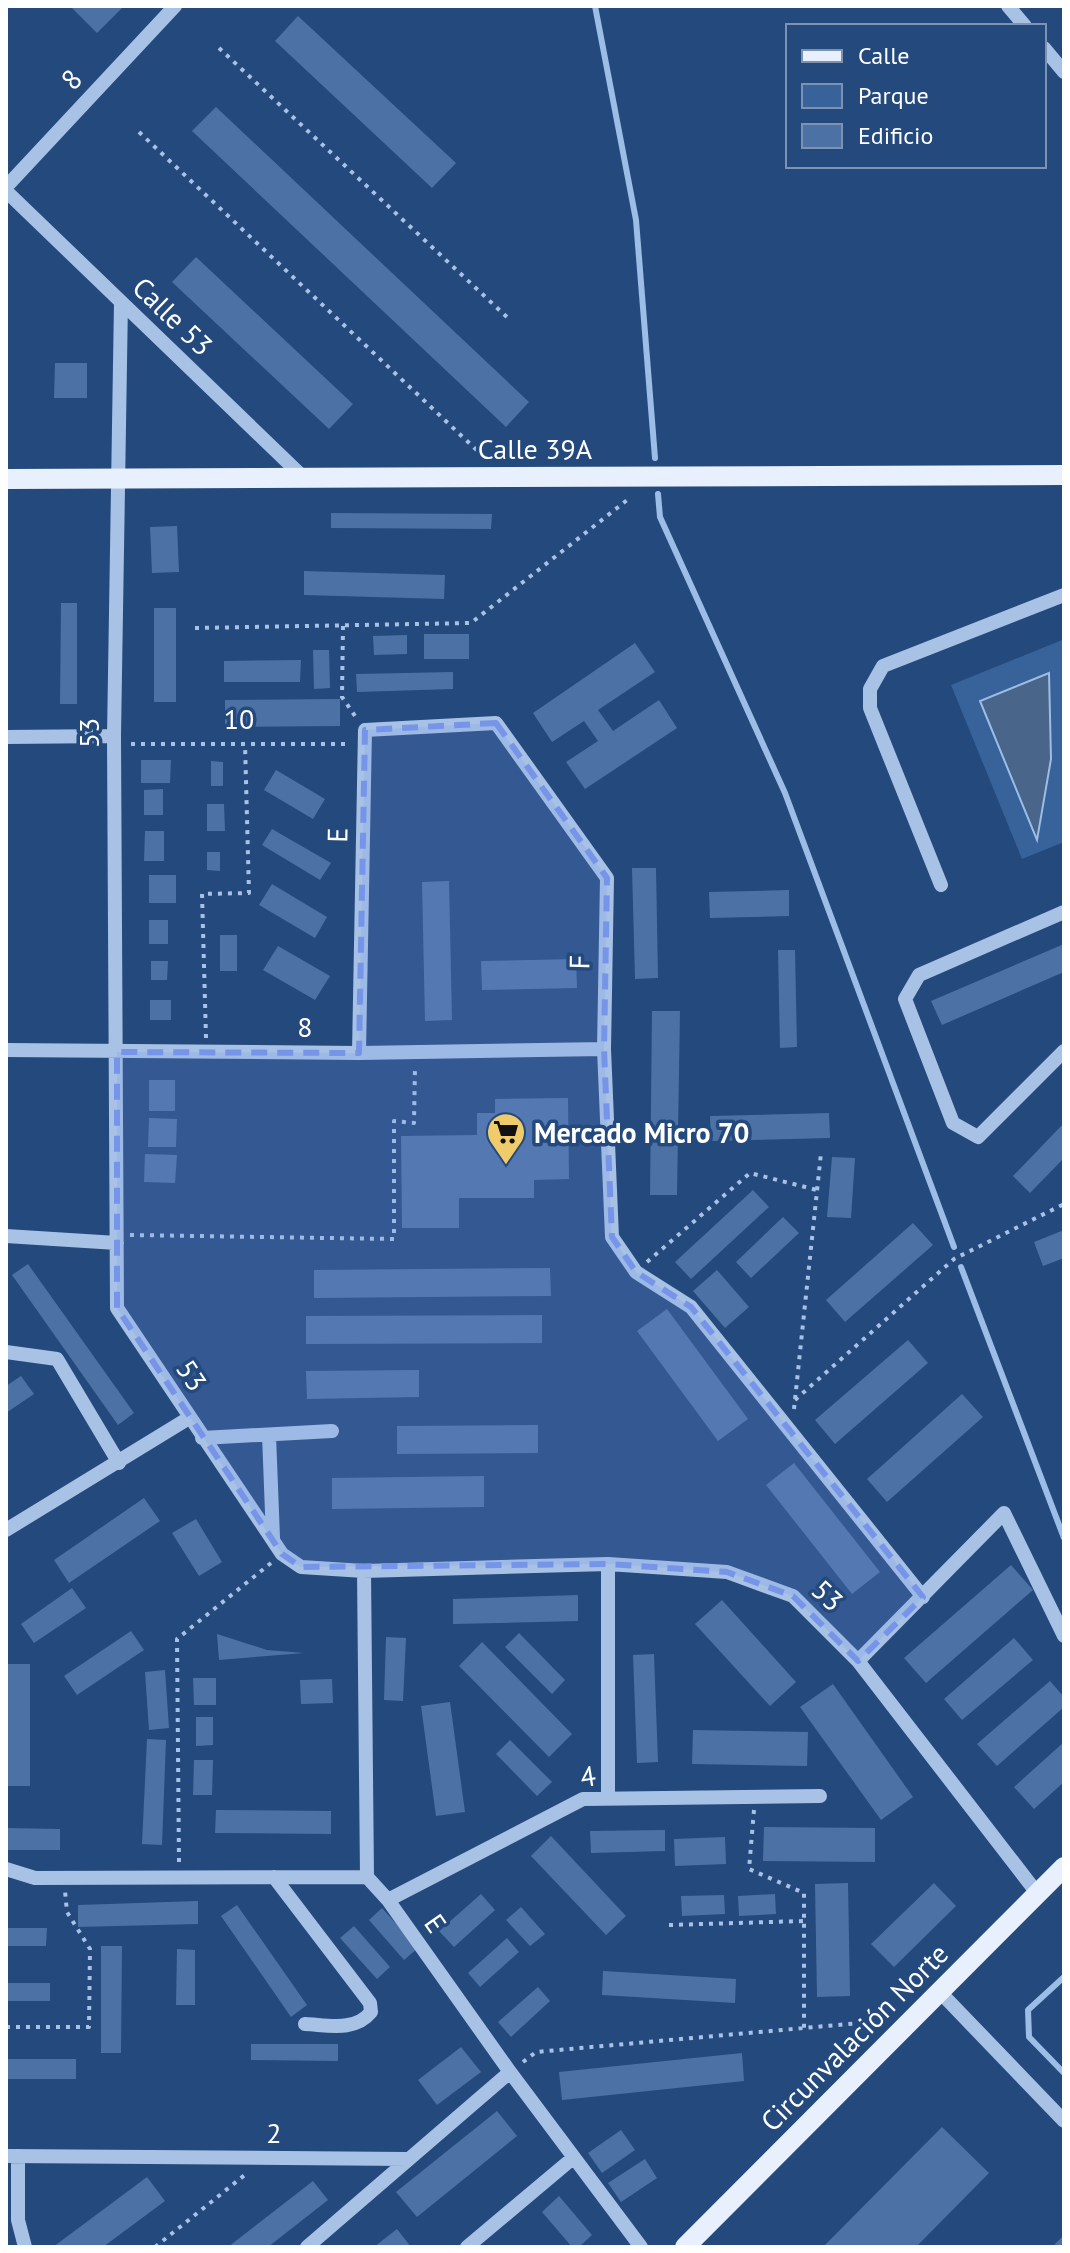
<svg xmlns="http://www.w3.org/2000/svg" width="1070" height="2253" font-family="'PT Sans',sans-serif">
<rect width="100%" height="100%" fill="#24497c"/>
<path fill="#37629a" d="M1062 640 1064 842 1022 859 951 685Z"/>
<path fill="#49658a" stroke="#9bbde6" stroke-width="2" d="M1049 673 1051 759 1037 840 980 701Z"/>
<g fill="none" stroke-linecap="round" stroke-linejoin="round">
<path stroke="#9bbde6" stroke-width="6" d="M595 6 636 220 655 458
M658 494 660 517 785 793 954 1247
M961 1267 1064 1538
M1064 1977 1028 2010 1029 2037 1064 2073"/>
</g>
<path fill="#4c72a5" d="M70 6H124L97 33Z
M298 16 456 163 432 188 275 41Z
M216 107 529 402 506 427 192 131Z
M196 257 353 404 329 429 172 282Z
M55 363H87V398H54Z
M331 513 492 514 491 529 331 528Z
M177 526 179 572 152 573 150 527Z
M304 571 445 575 444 599 304 595Z
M61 603H77V704H60Z
M154 608H176V702H154Z
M424 634H469V659H424Z
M407 635V654L374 655 373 636Z
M635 643 655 672 598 710 613 731 659 700 677 728 585 789 566 762 598 741 584 721 552 742 533 713Z
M313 650H329L330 688 314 689Z
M301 660 300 682H224V661Z
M453 672V689L357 692 356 674Z
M340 699V726L225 727V700Z
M141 760H171L170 783H141Z
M211 761 223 762V786H211Z
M276 770 325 799 313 819 264 790Z
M163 789V815H144V790Z
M207 804H224L225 831H207Z
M272 829 331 863 320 880 262 845Z
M145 831H164V861H144Z
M207 852H220V871L207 870Z
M632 868H656L658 978 635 979Z
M149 875H176V903H149Z
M449 881 452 1020 425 1021 422 882Z
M272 884 327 917 315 938 259 905Z
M789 890V916L710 918 709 892Z
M149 920H168V944H149Z
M220 935H237V971H220Z
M1064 944V972L942 1025 931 1001Z
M278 946 330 976 315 1000 263 970Z
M778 950H795L797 1047 780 1048Z
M576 959 577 988 482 990 481 961Z
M151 961H168L167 980H151Z
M150 1000H171V1020H150Z
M652 1011H680L677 1195H650Z
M149 1080H175V1111H149Z
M568 1098 569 1179 534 1180V1198H459V1228H402L401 1136 477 1135V1113H495V1099Z
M829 1113 830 1138 711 1141 710 1116Z
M149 1118 177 1119 176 1147H148Z
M1064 1123V1158L1030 1193 1013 1176Z
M145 1154 177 1155 175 1183 144 1182Z
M832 1157 855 1158 851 1218 827 1217Z
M753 1190 769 1207 691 1279 675 1262Z
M783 1217 799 1233 751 1278 736 1262Z
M913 1223 933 1245 845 1322 826 1300Z
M1064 1230V1258L1043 1266 1034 1242Z
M28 1264 134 1413 118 1425 12 1275Z
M550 1268 551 1296 314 1298V1270Z
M717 1270 749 1307 725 1328 693 1291Z
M667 1309 748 1419 718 1441 637 1331Z
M542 1315V1343L306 1344V1316Z
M908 1340 928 1363 835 1444 815 1420Z
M419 1370V1397L307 1399 306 1371Z
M21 1376 34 1394 6 1413V1386Z
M962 1394 983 1417 887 1502 867 1479Z
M538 1425V1453L397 1454V1426Z
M794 1463 880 1572 852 1594 766 1485Z
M484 1476V1507L332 1509V1478Z
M144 1498 160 1521 69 1583 54 1560Z
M196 1519 222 1562 199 1576 172 1533Z
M1011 1565 1033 1590 926 1683 904 1658Z
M72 1588 86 1608 34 1643 21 1624Z
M578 1595V1621L453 1624V1599Z
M722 1600 796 1682 770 1706 695 1624Z
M131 1631 144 1650 77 1695 64 1676Z
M519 1633 565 1680 552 1694 505 1647Z
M217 1634 267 1650 304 1653 219 1660Z
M386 1637 406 1638 403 1701 384 1700Z
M1014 1638 1033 1660 962 1720 944 1699Z
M482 1642 572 1734 549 1757 459 1666Z
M654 1654 658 1762 637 1763 633 1655Z
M6 1664H30V1786H6Z
M165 1670 169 1728 149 1730 145 1672Z
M193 1678H216V1705H194Z
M332 1679 333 1703 301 1704 300 1680Z
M1050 1681 1064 1697V1707L997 1766 977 1744Z
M833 1684 913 1797 881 1820 800 1707Z
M450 1702 465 1812 436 1816 421 1706Z
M196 1717H213V1745L196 1746Z
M693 1730 808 1732 807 1766 692 1764Z
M147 1739 166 1740 162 1845 142 1844Z
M510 1740 552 1782 537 1796 496 1754Z
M1064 1742V1782L1034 1809 1014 1787Z
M194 1760H213L212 1795H193Z
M216 1810 331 1811V1834L215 1833Z
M764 1827 875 1828V1862L763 1861Z
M6 1828 60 1829V1850H6Z
M665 1830V1851L591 1853 590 1831Z
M551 1836 626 1916 606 1935 531 1856Z
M725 1837 726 1864 675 1866 674 1839Z
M848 1883 850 1996 817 1997 815 1884Z
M934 1883 956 1906 894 1967 871 1944Z
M481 1894 495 1910 454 1947 439 1931Z
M775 1894 776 1914 739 1916 738 1896Z
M724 1895 725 1914 682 1916 681 1896Z
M198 1901V1924L78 1927V1905Z
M237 1905 307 2005 291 2017 221 1916Z
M521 1907 545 1934 530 1946 506 1920Z
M382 1908 418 1948 404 1960 369 1920Z
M354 1926 390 1967 377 1979 340 1938Z
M6 1928H47L46 1946H6Z
M507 1938 519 1952 480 1987 468 1973Z
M101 1946H122L121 2053H101Z
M177 1949 195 1950V2005H176Z
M603 1971 736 1979 735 2003 602 1995Z
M6 1983H50V2001H6Z
M538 1987 550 2001 511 2037 498 2022Z
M251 2044H338V2061L251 2060Z
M461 2047 481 2072 437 2105 418 2080Z
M742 2053 744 2081 562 2100 559 2072Z
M6 2059H76V2079H6Z
M497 2111 517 2136 417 2217 396 2192Z
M942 2127 989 2173 916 2247H823Z
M621 2130 635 2150 602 2173 588 2153Z
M645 2159 657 2178 621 2202 608 2183Z
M147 2177 165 2201 103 2247H53Z
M313 2181 328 2200 268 2247H228Z
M559 2196 592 2235 579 2247H572L542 2212Z
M397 2229 411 2247H374Z
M1064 2235V2247H1052Z"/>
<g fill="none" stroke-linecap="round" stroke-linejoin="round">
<path stroke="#a7c2e5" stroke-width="4" stroke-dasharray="4 6" stroke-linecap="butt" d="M219 48 509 319
M139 132 484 457
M343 626 342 697 357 719
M195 628 471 623 631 497
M131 744H350
M206 1038 202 894 249 893 245 744
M130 1235 394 1239V1121L414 1123 415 1066
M647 1262 750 1173 817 1190
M795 1400 954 1259 1064 1204
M794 1409 821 1153
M754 1810 749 1869 804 1893V2028
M179 1862 177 1639 271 1563
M669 1925 804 1921
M6 2027H89L90 1949 67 1912 65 1891
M523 2062 536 2052 882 2021
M155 2247 246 2174"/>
<path stroke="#a7c2e5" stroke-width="14" d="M1008 6 1025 26
M1044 48 1064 72
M6 187 175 6
M6 191 304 478
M121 302 114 736 117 1308 282 1554 301 1567 364 1571 608 1564 727 1572 793 1596 858 1661 1037 1893
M6 737 114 736
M941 885 870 708V689L883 666 1064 595
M1064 912 919 975 905 999 953 1123 978 1137 1064 1051
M6 1050 359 1053 604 1049
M359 1053 365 730 496 723 607 878 604 1049 612 1237 636 1272 691 1307 923 1597
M6 1236 117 1243
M6 1352 57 1359 119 1463
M269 1435 273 1538
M202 1438 332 1431
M6 1530 189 1418
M364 1571 367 1877 388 1900 510 2072 641 2247
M858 1661 1004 1513 1064 1636
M608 1798V1564
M6 1869 35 1878 367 1877
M274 1877 370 2003 371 2012C355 2032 328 2025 305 2024
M388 1900 583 1799 820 1796
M939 1991 1064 2121
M6 2156 407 2159
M18 2156V2220L25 2247
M307 2247 510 2072
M467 2247 573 2158"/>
<path stroke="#e8f0fd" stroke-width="20" d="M6 479 1064 475
M685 2247 1064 1867"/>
</g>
<path fill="#7795e8" fill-opacity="0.2" stroke="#7795e8" stroke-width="6" stroke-dasharray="16 10" stroke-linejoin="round" d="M496 723 607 878 604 1049 612 1237 636 1272 691 1307 923 1597 858 1661 793 1596 727 1572 608 1564 301 1567 282 1554 117 1308V1052L359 1053 365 730Z"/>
<defs>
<symbol id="supermarket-pin" viewBox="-11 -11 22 30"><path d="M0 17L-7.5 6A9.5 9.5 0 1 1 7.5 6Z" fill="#f0cb6b" stroke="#24497c"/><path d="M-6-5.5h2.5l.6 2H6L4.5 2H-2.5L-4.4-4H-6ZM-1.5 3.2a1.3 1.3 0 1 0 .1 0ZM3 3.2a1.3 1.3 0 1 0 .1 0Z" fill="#111"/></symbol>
</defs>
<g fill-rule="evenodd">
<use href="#supermarket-pin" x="484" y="1110" width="44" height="60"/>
</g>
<g text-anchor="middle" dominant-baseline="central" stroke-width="7" stroke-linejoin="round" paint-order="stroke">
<g font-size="28" fill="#fff" stroke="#24497c">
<text transform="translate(71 79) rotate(-47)">8</text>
<text transform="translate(173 316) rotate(44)">Calle 53</text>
<text x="535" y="448">Calle 39A</text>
<text x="239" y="718">10</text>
<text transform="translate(88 733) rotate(-90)">53</text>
<text transform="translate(337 835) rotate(-89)">E</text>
<text transform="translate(579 962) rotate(-89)">F</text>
<text x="305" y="1026">8</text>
<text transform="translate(192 1375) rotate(57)">53</text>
<text transform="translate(828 1595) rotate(43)">53</text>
<text transform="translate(588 1776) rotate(-9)">4</text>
<text transform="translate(436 1923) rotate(55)">E</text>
<text transform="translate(854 2037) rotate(-45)">Circunvalación Norte</text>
<text x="274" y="2132">2</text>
</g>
<g font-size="28" font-weight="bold" fill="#fff" stroke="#24497c" text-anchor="start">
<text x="534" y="1132">Mercado Micro 70</text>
</g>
</g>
<rect width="1070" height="2253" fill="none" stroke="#ffffff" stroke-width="16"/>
<rect x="786" y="24" width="260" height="144" fill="#24497c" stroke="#7c92b0" stroke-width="2"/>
<rect x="802" y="50" width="40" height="12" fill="#e8f0fd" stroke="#7c92b0" stroke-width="2"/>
<text x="858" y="64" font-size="24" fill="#ffffff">Calle</text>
<rect x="802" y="84" width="40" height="24" fill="#37629a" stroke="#7c92b0" stroke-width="2"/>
<text x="858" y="104" font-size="24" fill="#ffffff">Parque</text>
<rect x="802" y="124" width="40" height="24" fill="#4c72a5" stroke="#7c92b0" stroke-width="2"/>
<text x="858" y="144" font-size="24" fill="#ffffff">Edificio</text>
</svg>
